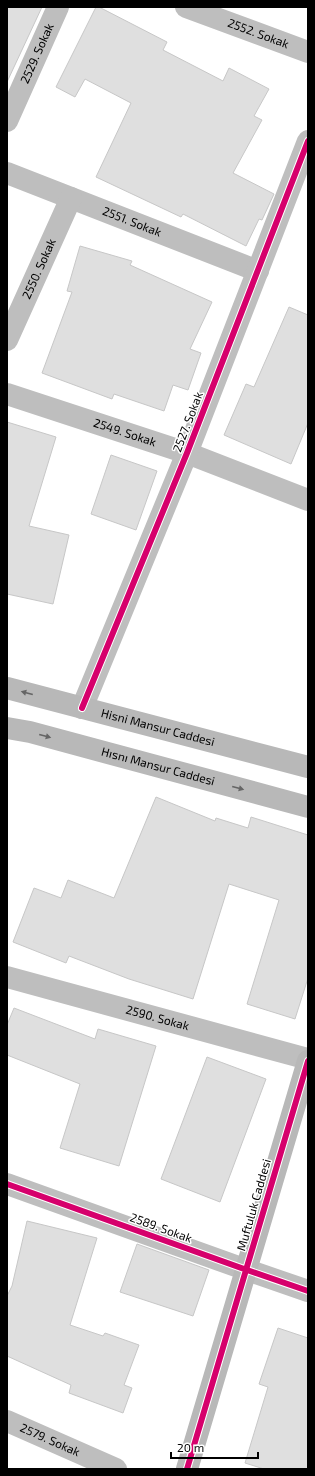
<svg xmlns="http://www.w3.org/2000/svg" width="315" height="1476" font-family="'Exo 2',sans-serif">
<rect width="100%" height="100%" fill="#fff"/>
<path fill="#dfdfdf" stroke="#c7c7c7" d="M7,7h35l-35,75z
M96,7h3l68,35 -4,8 60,31 6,-13 40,21 -15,27 8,4 -29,53 41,21 -12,26 -3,-1 -13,27 -63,-32 -2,3 -85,-40 35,-74 -46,-24 -10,18 -19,-10z
M80,246l52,15 -2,4 82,37 -22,47 11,4 -13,37 -15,-5 -9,26 -50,-17 -2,5 -70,-26 30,-81 -5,-1z
M289,307l19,8v108l-17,41 -67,-29 22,-51 8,3z
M7,422l49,15 -27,89 40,9 -16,69 -46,-10z
M111,455l46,16 -21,59 -45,-16z
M156,797l59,24 1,-3 32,10 3,-11 57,18v143l-13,41 -48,-15 32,-104 -50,-16 -36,115 -64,-20 -60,-23 -3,7 -53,-21 21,-54 27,10 7,-18 46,18z
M14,1008l81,31 3,-10 58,17 -37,120 -59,-18 20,-64 -73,-29v-30z
M207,1057l59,22 -46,123 -59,-23z
M27,1221l70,17 -27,87 33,11 2,-3 34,12 -15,40 8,3 -9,25 -54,-20 2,-8 -64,-29v-60l5,-10z
M137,1244l72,26 -16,46 -73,-24z
M278,1328l30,10v131h-44l-19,-6 23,-76 -9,-3z"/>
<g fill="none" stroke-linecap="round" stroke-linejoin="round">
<g stroke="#bebebe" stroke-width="22">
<path id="s1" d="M186,7l122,45"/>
<path id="s2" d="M7,121l51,-114"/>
<path id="s3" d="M7,173l251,98"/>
<path id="s4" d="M7,340l64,-142"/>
<path id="s5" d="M7,394l180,59 121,47"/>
<path d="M82,708l105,-255 121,-312"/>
<path id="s6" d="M7,977l301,82"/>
<path d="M7,1184l240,86 61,21"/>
<path id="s7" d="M7,1421l109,48"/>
</g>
<g stroke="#b8b8b8" stroke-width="22">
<path id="s8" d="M7,688l301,79"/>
<path id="s9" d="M7,728l23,4 278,75"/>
<path d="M187,1469l121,-408"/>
</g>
<defs>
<path id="cycleway" d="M82,708l105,-255 121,-312
M7,1184l240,86 61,21
M187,1469l121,-408"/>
</defs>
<use href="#cycleway" stroke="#fff" stroke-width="8"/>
<use href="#cycleway" stroke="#d6006c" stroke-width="6"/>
</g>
<defs><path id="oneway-solid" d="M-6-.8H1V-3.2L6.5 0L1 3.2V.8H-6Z"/></defs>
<g fill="#656565">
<use href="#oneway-solid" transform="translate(27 693) rotate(-165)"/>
<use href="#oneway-solid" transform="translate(45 736) rotate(15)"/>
<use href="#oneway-solid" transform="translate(238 788) rotate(15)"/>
</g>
<g text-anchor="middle" stroke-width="3" stroke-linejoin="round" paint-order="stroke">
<g font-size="12" fill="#000" stroke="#fff">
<text dy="4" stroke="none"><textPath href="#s1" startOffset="77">2552. Sokak</textPath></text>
<text dy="4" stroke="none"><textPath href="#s2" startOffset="74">2529. Sokak</textPath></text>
<text dy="4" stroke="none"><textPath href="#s3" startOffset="134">2551. Sokak</textPath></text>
<text dy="4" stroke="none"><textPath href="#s4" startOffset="78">2550. Sokak</textPath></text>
<text transform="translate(188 422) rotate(-69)" y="4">2527. Sokak</text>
<text dy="4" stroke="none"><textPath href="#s5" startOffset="124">2549. Sokak</textPath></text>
<text dy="4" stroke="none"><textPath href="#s8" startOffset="156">Hisni Mansur Caddesi</textPath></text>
<text dy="4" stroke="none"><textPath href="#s9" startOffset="156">Hısnı Mansur Caddesi</textPath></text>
<text dy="4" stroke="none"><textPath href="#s6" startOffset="156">2590. Sokak</textPath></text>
<text transform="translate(254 1205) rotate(-74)" y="4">Muftuluk Caddesi</text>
<text transform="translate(161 1228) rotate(20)" y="4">2589. Sokak</text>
<text dy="4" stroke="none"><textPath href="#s7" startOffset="47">2579. Sokak</textPath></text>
</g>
</g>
<rect width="315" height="1476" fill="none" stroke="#000000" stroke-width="16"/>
<path d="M171 1452v6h87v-6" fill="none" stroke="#000000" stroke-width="2"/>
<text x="177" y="1452" font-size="12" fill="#000000" stroke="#ffffff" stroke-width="3" paint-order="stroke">20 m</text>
</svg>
